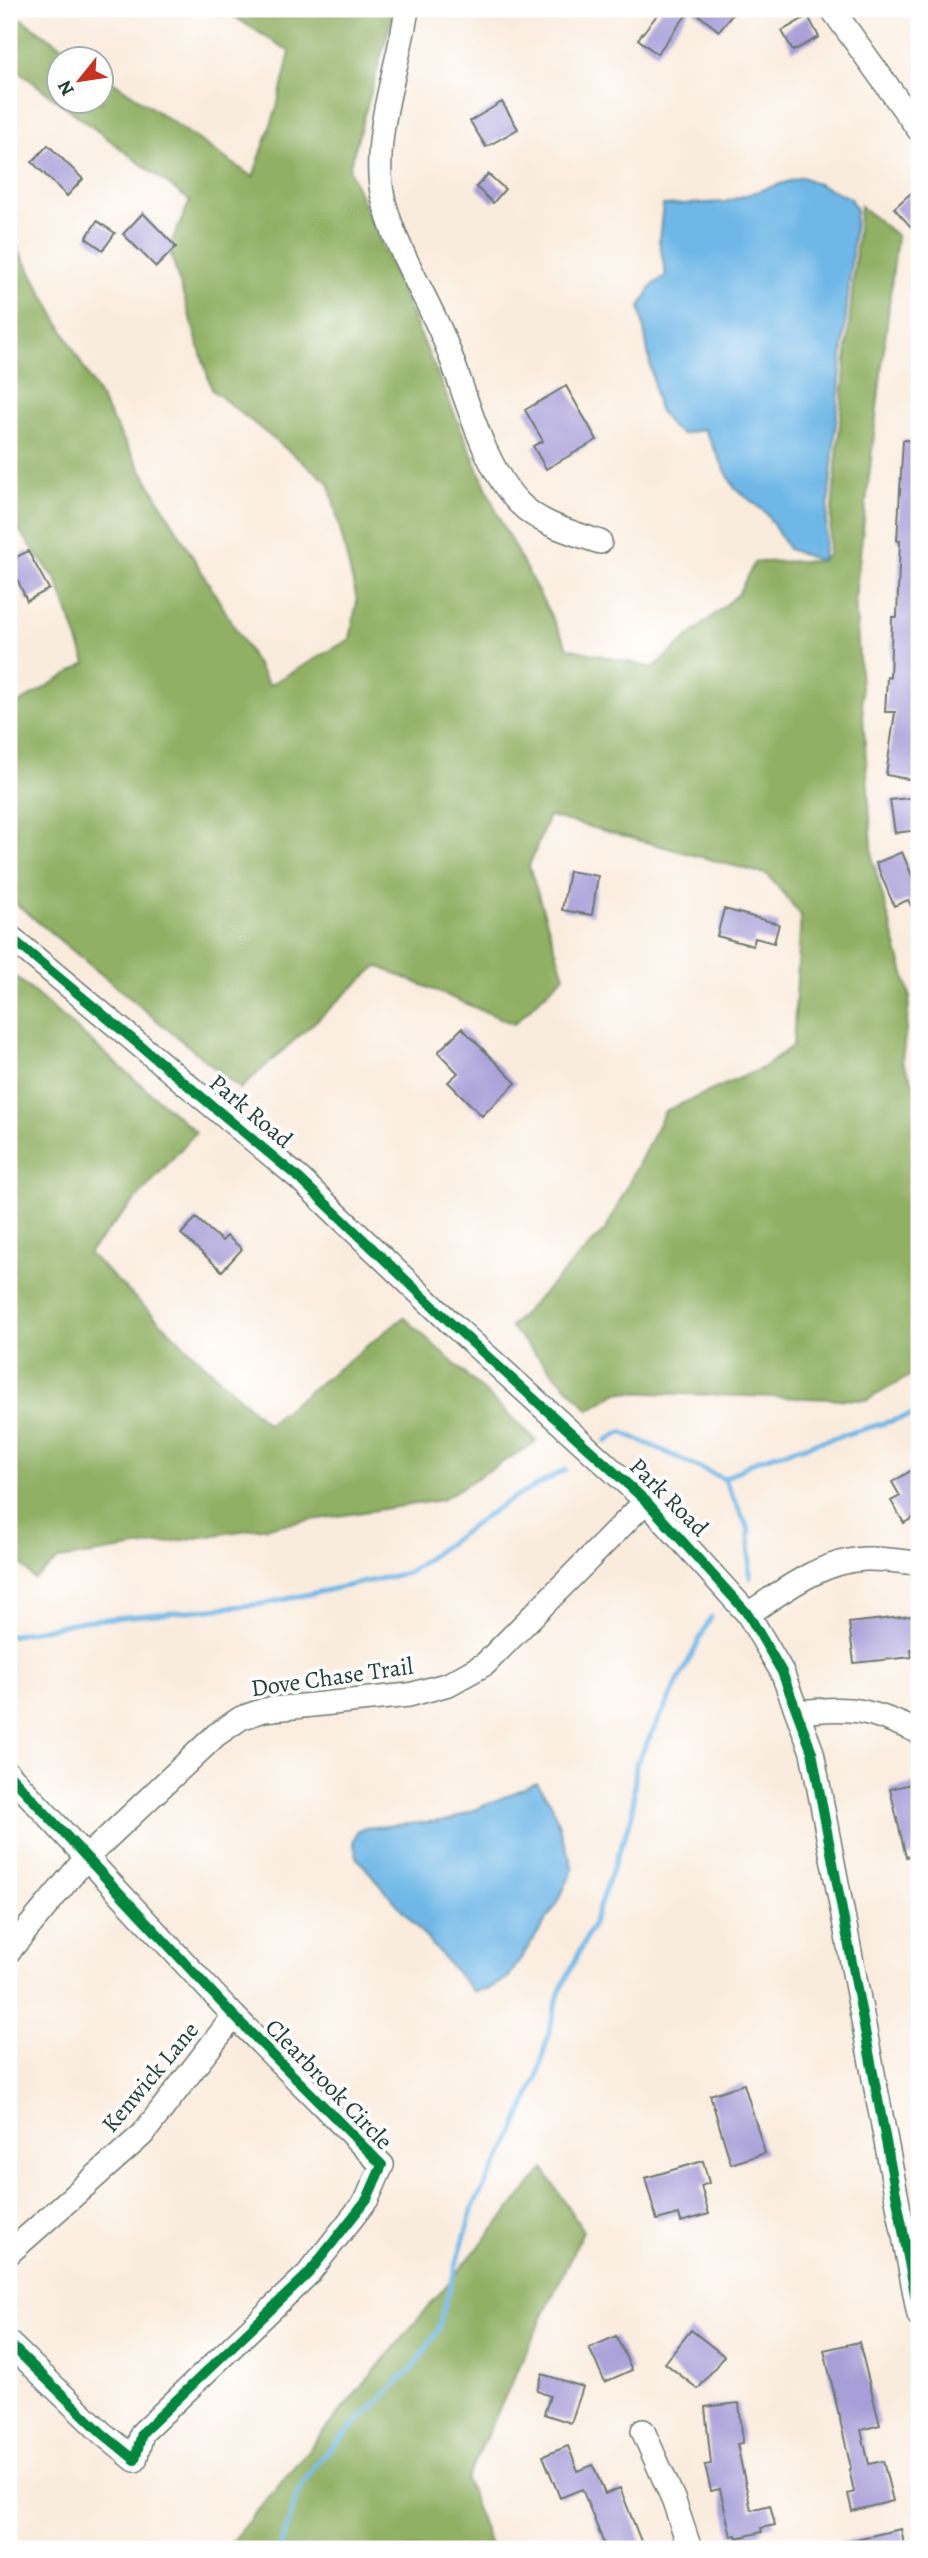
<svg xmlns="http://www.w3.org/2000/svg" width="928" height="2558" font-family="Alegreya,serif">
<rect width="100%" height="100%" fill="#fff"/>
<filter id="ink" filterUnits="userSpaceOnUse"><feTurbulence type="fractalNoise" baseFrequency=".0143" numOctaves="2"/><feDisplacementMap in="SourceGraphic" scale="14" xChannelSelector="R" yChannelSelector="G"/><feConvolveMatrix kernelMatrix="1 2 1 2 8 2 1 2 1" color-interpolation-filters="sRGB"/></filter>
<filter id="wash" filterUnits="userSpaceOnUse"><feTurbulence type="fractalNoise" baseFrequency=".00686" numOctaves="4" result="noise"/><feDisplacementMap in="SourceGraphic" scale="28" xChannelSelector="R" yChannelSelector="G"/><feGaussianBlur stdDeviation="1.57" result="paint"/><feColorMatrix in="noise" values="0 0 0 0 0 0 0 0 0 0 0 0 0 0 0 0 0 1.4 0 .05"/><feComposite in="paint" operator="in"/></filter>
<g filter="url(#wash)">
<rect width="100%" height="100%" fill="#faecdd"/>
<path fill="#90b064" stroke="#58764c" stroke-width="2" d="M222,9h169l1,9 -43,151 152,353 67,126 85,20 85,-74 17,-32 65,-1 8,-6 32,-349 37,30 -42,362 18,263 37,135 -8,65 17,32v278l-52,29 -249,-8 -29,18 -79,-83 96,-98 59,-118 100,-44 28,-22 8,-130 -33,-40 -219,-59 -20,50 35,110 -50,48 -137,-58 -137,123 -231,-191v-189l77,-46 -29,-82 -48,-64v-285l115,209 145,244 81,-46 7,-39 -28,-117 -117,-93 -43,-142 21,-47 -181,-137v-53l71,48 -20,1v42h42v-28l151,103 24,-70 13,-55z
M9,971l187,161 -108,121 179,171 137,-107 133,124 -96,59 -381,59 -26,20 -25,-30z
M544,2169l39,62 -117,249 25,69h-266z"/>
<path fill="#6eb7e7" stroke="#467a8e" stroke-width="2" d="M802,177l48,21 6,12 -32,340 -3,11 -33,-12 -22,-36 -32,-26 -30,-58 -22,5 -11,-7 -13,-19 -18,-101 11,-20 15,-12 -7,-35 4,-35 62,-3z
M537,1783l15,22 21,64 -16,35 -49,74 -18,10 -17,4 -115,-133 -5,-17 4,-10 8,-4 85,-8z"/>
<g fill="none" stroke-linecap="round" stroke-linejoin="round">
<path stroke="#6eb7e7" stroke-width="5" d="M606,1441l16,-9 102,47 25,51 1,48
M724,1479l33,-19 162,-47
M9,1636l73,-15 181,-17 144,-31 96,-69 62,-34
M280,2549l18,-57 20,-31 97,-96 22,-33 37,-128 33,-57 30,-69 22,-85 33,-67 40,-110 4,-52 75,-147"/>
</g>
<g id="blocks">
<path fill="#a89fd8" d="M662,9h75l-18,22 -28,-22 -34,45 -19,-15z
M808,16l11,21 -26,14 -11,-20z
M502,102l16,27 -32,18 -16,-26z
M48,145l35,34 -16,17 -35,-34z
M488,174l17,15 -12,14 -17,-16z
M919,186v50l-25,-28z
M143,213l33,34 -20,20 -33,-33z
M97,221l18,12 -12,17 -17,-12z
M566,386l31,54 -51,29 -13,-23 10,-5 -18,-31z
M903,440l16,1v217l-3,35h3v88l-33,-6 9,-63h-10l2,-35 3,1 2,-61h5l3,-76h-3z
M28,551l21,38 -22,12 -18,-40z
M919,797v33l-24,3 -5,-33z
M902,852l17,40v28l-11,-20 -14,6 -18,-43z
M569,871l29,5 -6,39 -30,-5z
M724,909l55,15 -5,19 -19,-5 -2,8 -36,-10z
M462,1028l54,55 -34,33 -34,-34 10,-9 -20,-21z
M196,1218l26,23 5,-5 15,13 -20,22 -41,-37z
M919,1466v48l-15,9 -13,-22 9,-5 -8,-14z
M919,1615v33l-8,1 1,8 -58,6 -5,-40z
M915,1783l4,18v53l-13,3 -16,-68z
M744,2084l21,69 -34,11 -21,-69z
M703,2161l6,22 -8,3 8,28 -28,8 -2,-8 -22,6 -12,-42z
M691,2330l33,26 -26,33 -33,-26z
M616,2336l16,34 -27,12 -16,-34z
M859,2342l21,83 -19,5 8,34 14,-3 10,40 -41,10 -4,-17 6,-2 -5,-23 2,-1 -27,-118z
M542,2374l41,13 -12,36 -27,-9 6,-18 -13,-5z
M739,2403l4,40 -6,1 14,66 19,-5 5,20 -14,3 1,4 -25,6 -1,-3 -5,1 -11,-47 -9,2 -6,-26 6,-1 -6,-57z
M568,2446l10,25 15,-6 12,29 15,-6 24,61h-38l-24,-60 -22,9 -17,-42z
M901,2529l4,20h-65l-1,-6z"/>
</g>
</g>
<g filter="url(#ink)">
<use href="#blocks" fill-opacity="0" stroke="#6c7a6f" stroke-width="2"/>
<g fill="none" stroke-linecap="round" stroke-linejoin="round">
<defs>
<path id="street" d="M407,9c-8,55 -30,111 -27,167 3,54 44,114 64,163 21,50 37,125 75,164 22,22 52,29 81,39
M832,9l87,121
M9,936l291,243 154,147 192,175 102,113 34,58 30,80 107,563
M748,1614c35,-23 73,-53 117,-55 18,-1 36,3 54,4
M800,1712c54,-7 70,-1 119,20
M9,1774l225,242 148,149 -15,34 -59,75 -166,159 -7,27 -33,-27 -93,-90
M9,1951l77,-93 130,-123 25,-17 23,-8 145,-15 40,-11 36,-20 161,-163
M9,2253l133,-118 92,-119
M643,2431l31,70 16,48"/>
</defs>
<use href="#street" stroke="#6c7a6f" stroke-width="26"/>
<use href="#street" stroke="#fff" stroke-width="23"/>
<defs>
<path id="cycleway" d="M9,936l291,243 154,147 192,175 102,113 34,58 30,80 107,563
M9,1774l225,242 148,149 -15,34 -59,75 -166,159 -7,27 -33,-27 -93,-90"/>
</defs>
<use href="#cycleway" stroke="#fff" stroke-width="15"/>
<use href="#cycleway" stroke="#00873e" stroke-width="10"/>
</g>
</g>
<g text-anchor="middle" stroke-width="7" stroke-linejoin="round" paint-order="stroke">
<g font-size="24" fill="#1f3d34" stroke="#fff">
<text transform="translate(251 1111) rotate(40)" y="8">Park Road</text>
<text transform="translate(669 1497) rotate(45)" y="8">Park Road</text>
<text transform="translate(332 1677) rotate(-8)" y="8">Dove Chase Trail</text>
<text transform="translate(150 2077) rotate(-50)" y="8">Kenwick Lane</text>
<text transform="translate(329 2084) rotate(46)" y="8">Clearbrook Circle</text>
</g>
</g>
<rect width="928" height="2558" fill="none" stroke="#fff" stroke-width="35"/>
<g transform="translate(80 80) rotate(240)"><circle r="33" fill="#ffffff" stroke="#a5b1ae" stroke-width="2"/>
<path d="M0-5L12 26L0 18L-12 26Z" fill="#c8321e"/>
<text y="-10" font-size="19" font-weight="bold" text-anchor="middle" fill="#1f3d34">N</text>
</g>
</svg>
